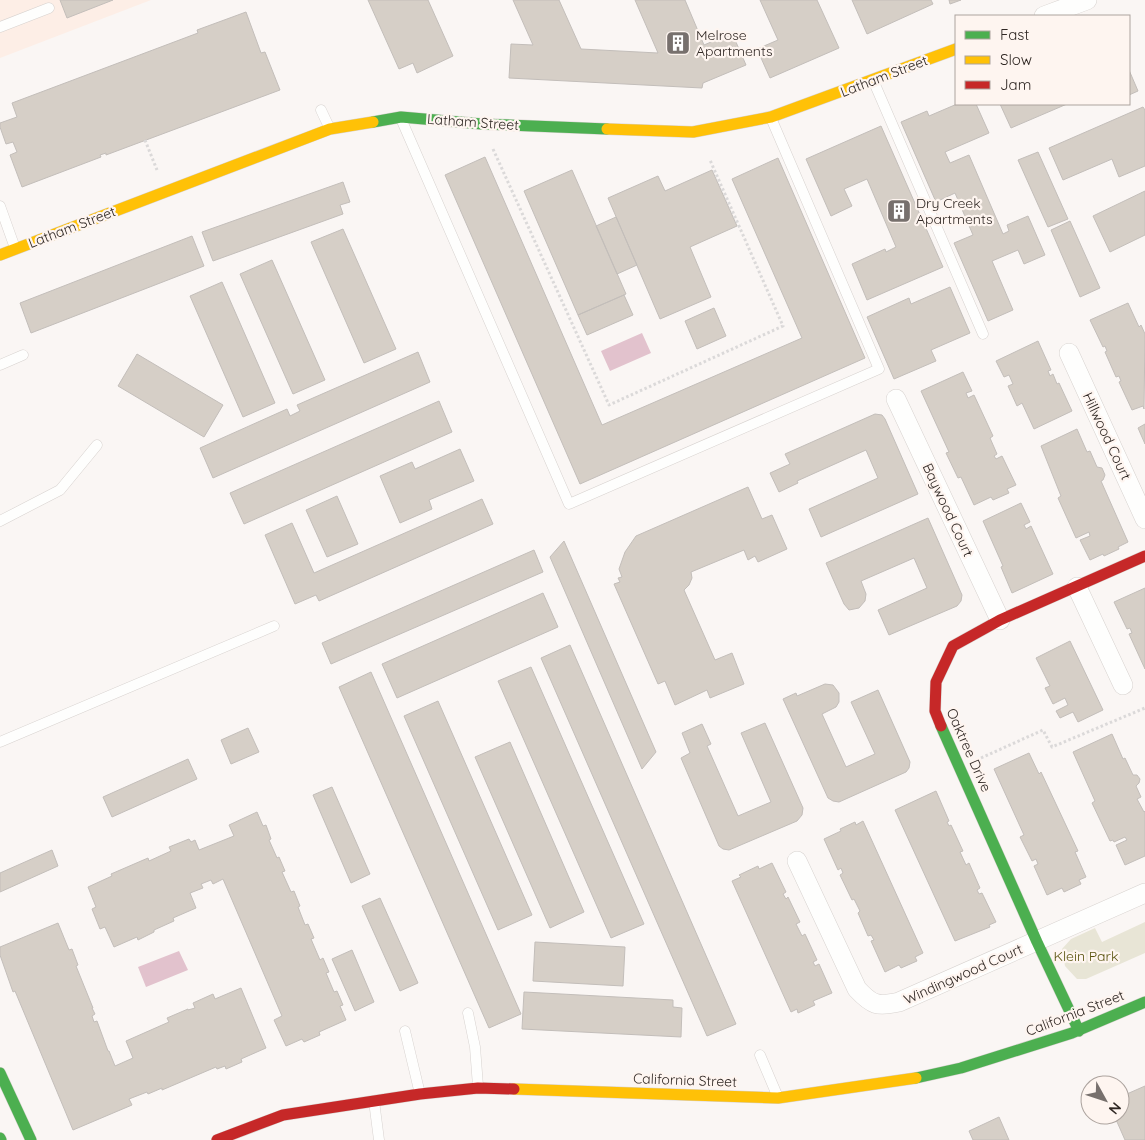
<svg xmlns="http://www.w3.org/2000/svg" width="1145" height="1140" font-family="Quicksand,sans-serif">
<rect width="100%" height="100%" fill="#faf6f4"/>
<path fill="#fdeee6" d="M0,0h151l-151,58z"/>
<path fill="#e8e5d6" d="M1145,922v31l-59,26h-9l-12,-13 -3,-17 9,-10 24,-11 7,14z"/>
<path fill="#e2c2cd" d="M642,333l9,20 -41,18 -9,-20z
M179,951l9,19 -42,17 -8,-20z"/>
<path fill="#d6cfc7" stroke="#c3beba" d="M60,0h53l-46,18z
M368,0h60l25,56 -36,17 -4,-10 -14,6z
M513,0h46l22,49 77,4 -23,-53h50l19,45 28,-12 14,32 -43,18 -1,5 -193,-10 2,-34 22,1z
M760,0h57l22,48 -69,30 -13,-29 21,-9z
M852,0h79l2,4 -66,30z
M949,0h12l-11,4z
M246,12l15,41 4,-1 15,38 -174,65v-2l-6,2 1,2 -79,30 -12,-32 7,-3 -4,-10 -7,2 -6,-17v-4l17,-6 -5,-14 186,-70 -1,-3z
M1129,70l9,21 -9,4z
M957,104h19l13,29 -44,19 5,11 19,-8 34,79 6,-3 -2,-6 21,-9 17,39 -21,9 -6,-14 -26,11 21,49 -25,11 -34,-78 19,-8 -18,-42 -19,9 -35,-80 26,-11 2,5z
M1000,104h67l-56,24z
M1143,107l2,3v56l-26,11 -7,-18 -49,21 -14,-32z
M881,126l62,141 -76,33 -15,-36 33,-15 1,3 10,-5 -29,-68 -23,10 8,17 -21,10 -25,-57z
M1038,152l30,67 -20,8 -30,-67z
M485,157l117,268 200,-87 -70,-159 46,-21 87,200 -285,126 -135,-309z
M572,170l54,124 -48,21 -54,-124z
M712,170l25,56 -47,21 21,50 -51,22 -52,-121 50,-22 7,15z
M343,182l7,20 -10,3 3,9 -130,47 -11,-29z
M1145,191v44l-35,17 -17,-36z
M616,217l21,48 -20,9 -21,-48z
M1070,221l30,67 -20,9 -29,-67z
M343,229l53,120 -32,14 -53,-121z
M192,236l12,30 -173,67 -11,-30z
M272,260l53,120 -32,14 -53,-120z
M222,282l53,121 -32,14 -53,-121z
M950,287l20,46 -39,17 5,11 -42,18 -27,-62 42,-19 2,6z
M624,295l9,20 -46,20 -9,-20z
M1128,303l11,24 2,-2 4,9 -1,75 -1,-3 -11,4 -13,-28 2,-1 -2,-5 -3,1 -11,-25 2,-1 -2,-5 -2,1 -13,-27z
M714,308l12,28 -29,13 -12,-28z
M1038,341l13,29 -3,1 2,5 3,-2 4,10 2,-1 13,28 -38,18 -12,-26 -5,3 -9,-20 5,-2 -4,-9 -5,2 -8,-16z
M418,352l12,30 -217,96 -13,-30 87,-39 3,7 10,-5 -3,-6z
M137,354l86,51 -19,32 -86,-51z
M963,372l9,19 -6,2 2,5 6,-3 19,41 -3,2 7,16 -3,2 2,3 6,-3 14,29 -9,4 2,4 -16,7 -2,-3 -17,8 -13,-28 -3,1 -12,-25 3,-1 -28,-61z
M439,401l13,31 -208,92 -14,-31z
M875,414l7,1 3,4 33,75 -97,43 -12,-28 69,-31 -12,-28 -69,31 1,2 -19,9 -9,-19 20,-9 -5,-10z
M1145,424v20l-7,-16z
M1077,429l10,23 3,-1 7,16 5,1 3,7 -2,5 -2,1 27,61 -10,5 1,2 -15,7 -1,-2 -13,6 -10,-20 10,-4 -1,-4 -13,6 -18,-40 3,-2 -20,-50z
M460,449l14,32 -45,19 3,9 -32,14 -20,-47 32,-14 3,7z
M748,487l14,32 10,-4 15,34 -29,13 -3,-6 -7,4 -4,-10 -53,22 1,6 -3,7 -5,5 31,70 17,-7 12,31 -34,14 -3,-8 -32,15 -10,-24 -7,3 -44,-100 6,-2 -2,-4 4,-1 -3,-8 6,-17 11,-16z
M337,496l21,48 -31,13 -21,-47z
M482,499l11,25 -174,77 -3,-6 -21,9 -30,-69 27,-12 22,50z
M1021,503l9,19 -6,3 2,4 5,-3 22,48 -41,19 -11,-26 2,-1 -20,-45z
M928,518l34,77 -1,6 -4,5 -68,29 -11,-25 49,-22 -13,-30 -53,23 5,13 -1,7 -6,7 -10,2 -5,-6 -18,-41z
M564,541l92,211 -14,17 -92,-212z
M534,550l9,22 -212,92 -9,-21z
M1145,588v81l-16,-35 3,-1 -2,-5 -3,1 -13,-27z
M543,593l15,34 -161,71 -15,-34z
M1070,641l33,69 -25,12 -5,-10 -13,6 -4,-7 12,-6 -3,-7 -12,6 -8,-16 5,-2 -14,-28z
M570,645l166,379 -29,12 -166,-378z
M531,667l113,257 -33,14 -113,-257z
M371,672l150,342 -32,14 -150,-341z
M825,684l8,1 6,8v9l-3,5 -14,7 24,53 29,-13 -24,-52 27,-12 32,72 -1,6 -3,4 -67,30 -6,-1 -5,-3 -45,-99 13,-6 1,3z
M438,701l94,214 -34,15 -94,-214z
M765,723l38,85 -1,7 -5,6 -68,29 -6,-1 -4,-3 -38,-88 9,-5 -8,-20 20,-9 9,20 -4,2 31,70 33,-14 -30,-69z
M248,728l11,24 -28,12 -10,-24z
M1112,734l11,25 2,-1 8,17h4l3,4 -1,4 -3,3 5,11 -4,2 7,13 1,-1v45l-20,9 -9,-20 11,-5 -2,-3 -11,5 -1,-2 -3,1 -18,-38 3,-2 -22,-49z
M510,742l74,170 -34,16 -75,-171z
M1029,753l10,21 2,-2 37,79 -3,1 11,25 -7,3 2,4 -17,8 -2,-4 -15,7 -13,-29 4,-2 -2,-5 -4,2 -12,-24 4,-2 -30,-66z
M188,759l9,20 -85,38 -9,-20z
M332,787l38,87 -19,9 -38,-88z
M936,791l13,30 -2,1 2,4 2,-1 12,26 -3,1 6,13 3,-2 11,25 -3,2 2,4 3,-1 14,29 -7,3 1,2 -35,14 -60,-131z
M257,812l6,14 3,-1 5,14 -2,1 8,18 2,-1 6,14 -3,1 9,20 3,-1 6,15 -2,1 7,18 3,-1 6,14 -3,1 9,21 3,-2 6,14 -3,1 8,19 3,-1 6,14 -3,1 6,14 -27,12 1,3 -16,7 -2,-3 -16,7 -12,-26 8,-4 -59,-137 -10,5 -2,-4 -10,4 2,4 -13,5 6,15 -23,10 1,3 -20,9v2l-16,8 -1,-3 -23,10 -9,-20 -5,2 -8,-20 4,-2 -8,-20 24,-11 -1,-2 37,-16 1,3 22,-10 -2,-4 20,-8 2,3 4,-2 4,10 35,-14 -5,-11z
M863,821l60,132 -8,4 2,4 -16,7 -2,-3 -14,7 -14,-31 3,-1 -3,-5 -3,1 -10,-23 2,-2 -6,-12 -2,1 -12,-25 3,-2 -2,-5 -3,2 -14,-31 17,-8 -1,-2 15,-7 1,3z
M52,850l6,16 -58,26v-19z
M772,863l14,29 -3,2 3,5 2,-2 12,25 -4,2 6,12 3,-2 12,26 -4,2 2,4 4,-2 13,29 -19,8 2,4 -17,8 -1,-4 -6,3 -59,-131 9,-4 -2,-2 19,-9 1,3z
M380,898l38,85 -18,8 -38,-85z
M58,923l11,27 3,-1 6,16 -2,1 17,42h-1l3,6 -3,2 2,6 3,-1 11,30h1l6,15 18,-8 -7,-17 43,-19 -2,-4 21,-9v1l7,-2 -2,-5 20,-9 2,5 26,-11 25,60 -25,11 1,3 -16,7 -1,-3 -8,3 -1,-2 -54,23v-2l-14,6 -1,-2 -18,7 3,6 -59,25 -58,-139 -2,1 -13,-37v-8z
M535,942l90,5 -2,39 -90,-5z
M352,950l22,52 -19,9 -23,-52z
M524,992l149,8v7l9,1 -1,29 -159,-8z
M1145,1086v54h-20l-11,-25h6v-18z
M999,1117l10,23h-36l-4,-9z"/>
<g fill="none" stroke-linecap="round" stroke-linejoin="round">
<defs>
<path id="lane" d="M0,27l49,-19
M873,80l110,254
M321,110l8,17
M402,121l167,383 310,-135 -108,-251
M0,206l15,42
M0,365l23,-10
M0,521l60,-31 37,-45
M0,742l274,-116
M468,1013l7,34 3,39
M405,1031l15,63
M760,1055l17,40
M374,1101l5,39"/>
<path id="street" d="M1044,16l43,-16
M1069,353l76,166
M896,399l104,221
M1077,587l46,98
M797,861l60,128c15,16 20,18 42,13l246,-109"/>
<path id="fast" d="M373,122l28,-5 81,7 125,5
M941,726l96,216 42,89
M0,1073l31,67
M916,1078l45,-10 111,-35 73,-31
M0,1138l1,2"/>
<path id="slow" d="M607,129l86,3 78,-15 185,-68
M0,255l330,-126 43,-7
M514,1089l264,9 138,-20"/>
<path id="jam" d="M941,726l-6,-15 1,-29 17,-36 47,-26 145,-64
M217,1140l66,-25 137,-21 58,-6 36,1"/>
</defs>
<use href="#lane" stroke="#d7d2cf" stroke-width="11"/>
<use href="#street" stroke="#d7d2cf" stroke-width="20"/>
<use href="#fast" stroke="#d7d2cf" stroke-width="12"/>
<use href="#slow" stroke="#d7d2cf" stroke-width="12"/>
<use href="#jam" stroke="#d7d2cf" stroke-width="12"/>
<path stroke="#dbd9d9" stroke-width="3" stroke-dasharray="2.5 2.5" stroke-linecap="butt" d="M145,140l12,30
M493,149l116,256 174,-79 -73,-166
M981,758l62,-28 9,17 93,-39"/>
<use href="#lane" stroke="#fefefd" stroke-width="10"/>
<use href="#street" stroke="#fefefd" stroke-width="19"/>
<use href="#fast" stroke="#4caf50" stroke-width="11"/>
<use href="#slow" stroke="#ffc107" stroke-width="11"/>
<use href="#jam" stroke="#c62828" stroke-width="11"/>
</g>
<defs>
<symbol id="building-square" viewBox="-11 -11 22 22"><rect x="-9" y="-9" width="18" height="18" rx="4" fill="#77706d" stroke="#fef5f0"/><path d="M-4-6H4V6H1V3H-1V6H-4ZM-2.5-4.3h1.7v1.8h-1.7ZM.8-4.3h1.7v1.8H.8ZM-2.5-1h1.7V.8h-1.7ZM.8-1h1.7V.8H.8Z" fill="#fff"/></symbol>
</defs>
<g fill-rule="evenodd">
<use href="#building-square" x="664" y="29" width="28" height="28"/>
<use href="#building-square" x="885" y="197" width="28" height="28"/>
</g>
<g text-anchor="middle" stroke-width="4.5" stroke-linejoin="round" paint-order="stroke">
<g font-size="14" fill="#302824" stroke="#fef5f0" text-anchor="start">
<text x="696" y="40">Melrose<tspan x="696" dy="16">Apartments</tspan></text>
<text x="916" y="208">Dry Creek<tspan x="916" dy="16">Apartments</tspan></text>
</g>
<g font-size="14" fill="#302824" stroke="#fef5f0">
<text transform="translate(884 76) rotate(-21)" y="5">Latham Street</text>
<text transform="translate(473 122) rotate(4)" y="5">Latham Street</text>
<text transform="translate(72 227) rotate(-21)" y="5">Latham Street</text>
<text transform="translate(1107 436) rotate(65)" y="5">Hillwood Court</text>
<text transform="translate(948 510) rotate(65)" y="5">Baywood Court</text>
<text transform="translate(969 750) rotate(66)" y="5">Oaktree Drive</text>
<text transform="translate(963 974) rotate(-24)" y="5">Windingwood Court</text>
<text transform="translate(1075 1013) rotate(-21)" y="5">California Street</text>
<text transform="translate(685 1080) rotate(2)" y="5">California Street</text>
</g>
<g font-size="14" fill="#59530e" stroke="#fef5f0">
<text x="1086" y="961">Klein Park</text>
</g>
</g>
<rect x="955" y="15" width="175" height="90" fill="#fef5f0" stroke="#aca39e"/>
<rect x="965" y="31" width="25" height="8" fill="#4caf50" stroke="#aca39e"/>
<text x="1000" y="40" font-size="15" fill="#302824">Fast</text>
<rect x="965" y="56" width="25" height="8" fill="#ffc107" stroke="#aca39e"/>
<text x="1000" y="65" font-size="15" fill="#302824">Slow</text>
<rect x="965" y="81" width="25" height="8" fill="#c62828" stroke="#aca39e"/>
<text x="1000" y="90" font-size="15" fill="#302824">Jam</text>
<g transform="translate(1105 1100) rotate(130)"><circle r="24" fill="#fef5f0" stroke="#aca39e"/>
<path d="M0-4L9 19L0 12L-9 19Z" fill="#77706d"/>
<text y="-8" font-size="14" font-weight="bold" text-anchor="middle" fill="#302824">N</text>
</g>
</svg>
